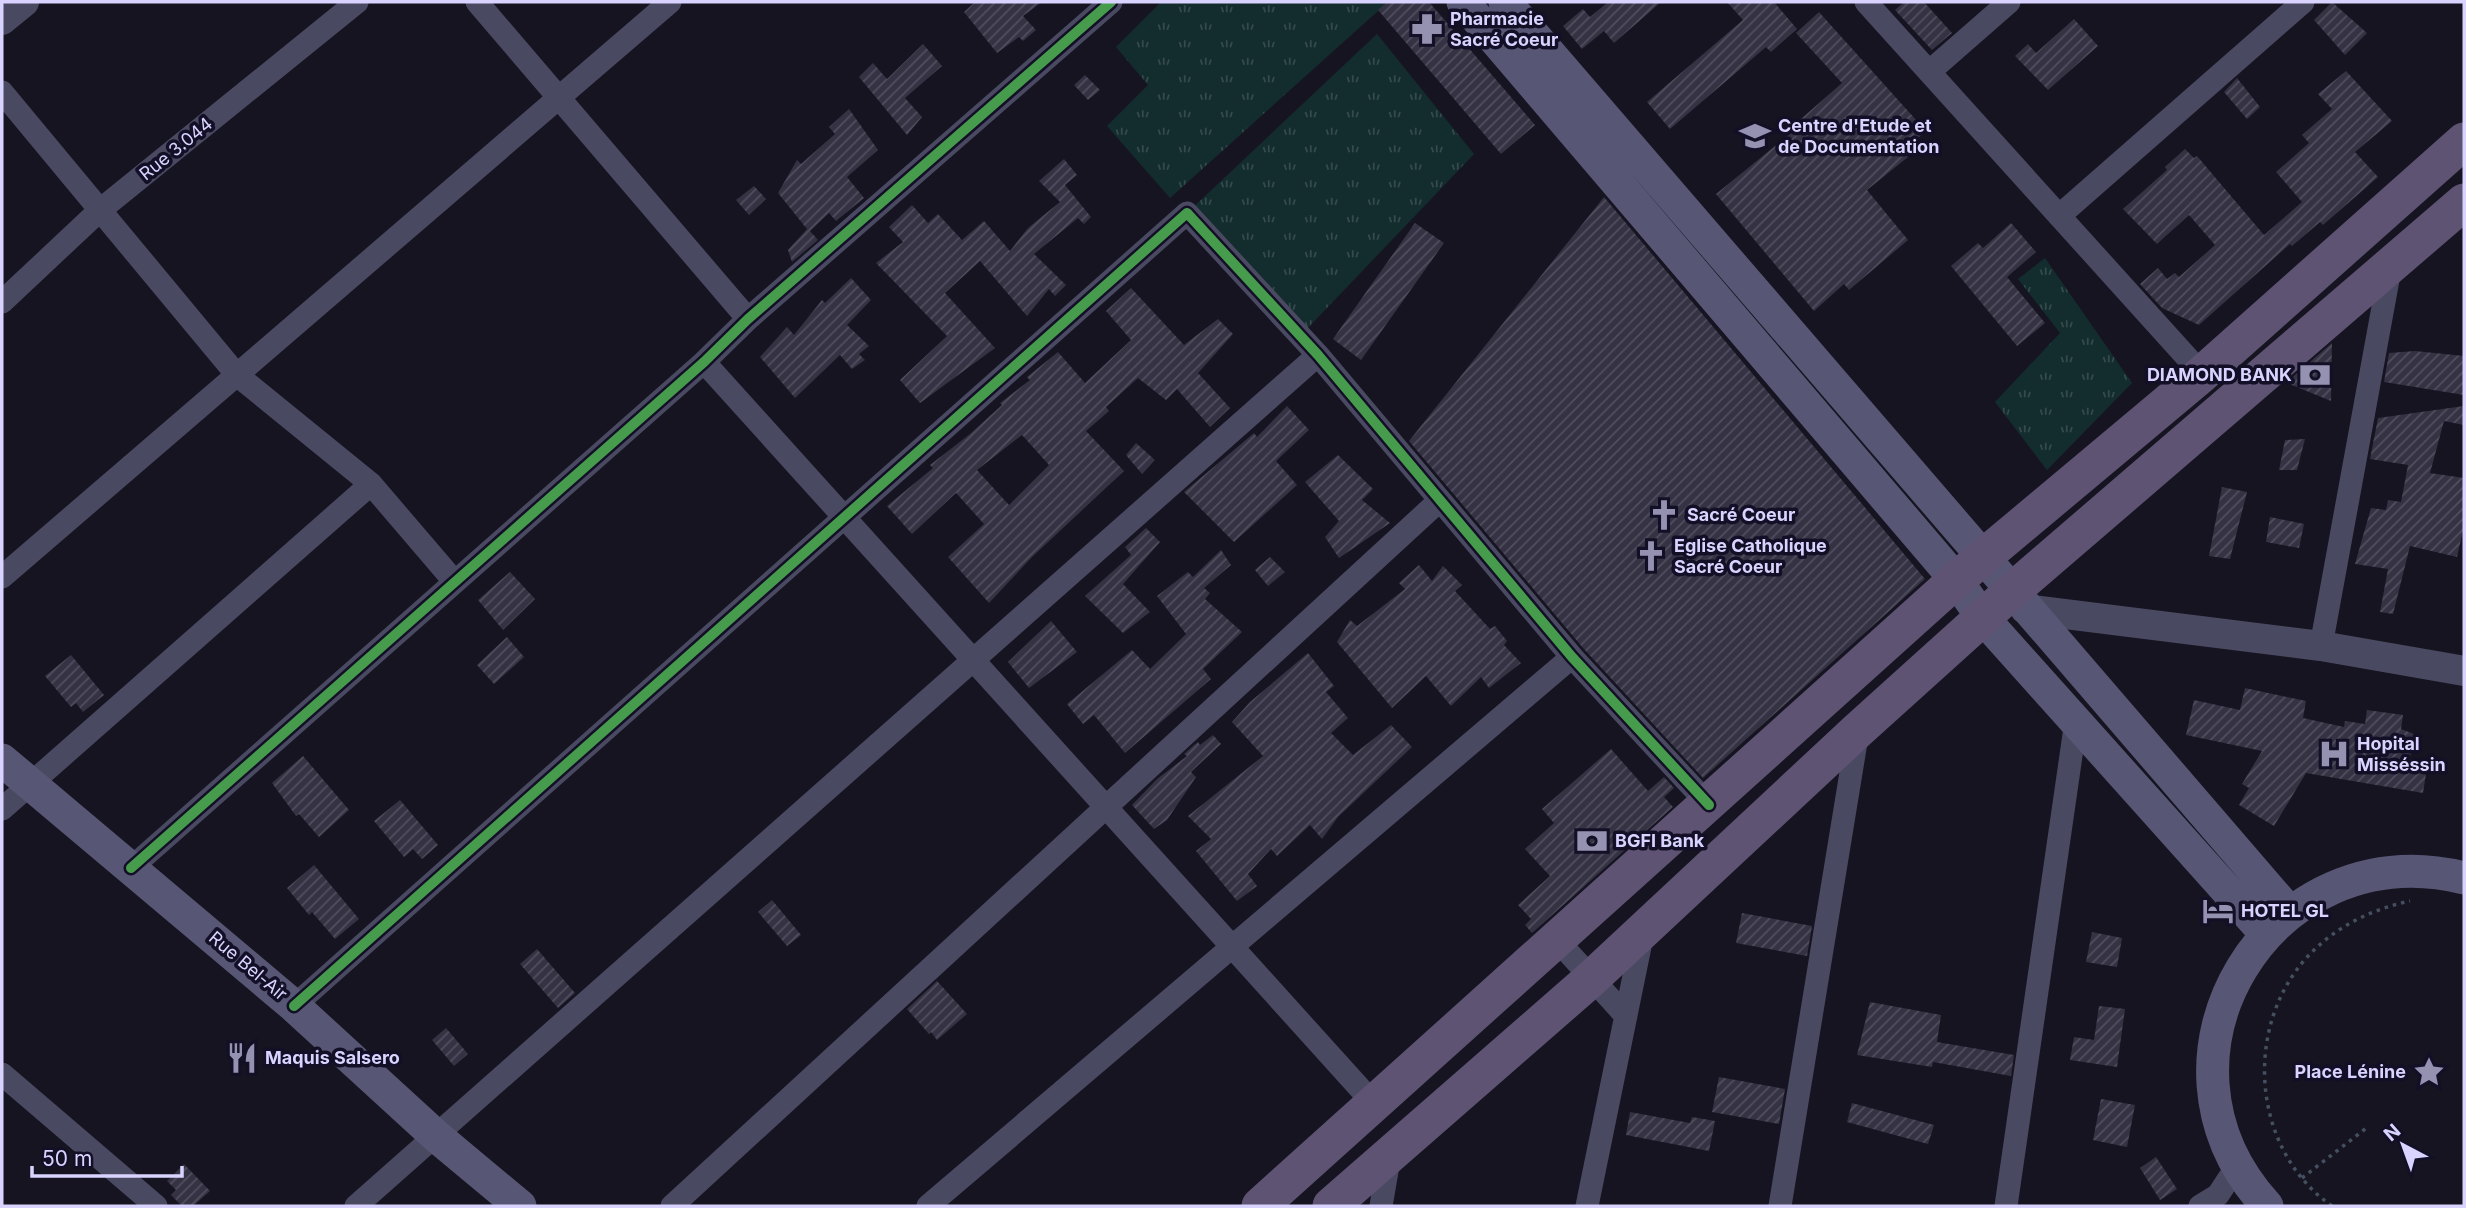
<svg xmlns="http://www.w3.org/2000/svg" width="2466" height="1208" font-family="Inter,sans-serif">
<defs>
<pattern id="grass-tufts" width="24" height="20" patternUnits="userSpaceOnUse" patternTransform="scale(1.75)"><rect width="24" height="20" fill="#132c2d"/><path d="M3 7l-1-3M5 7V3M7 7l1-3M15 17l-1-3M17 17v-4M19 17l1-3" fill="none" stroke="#354a4c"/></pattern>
<pattern id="building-hatch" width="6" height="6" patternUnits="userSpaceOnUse" patternTransform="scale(1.75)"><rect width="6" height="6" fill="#343243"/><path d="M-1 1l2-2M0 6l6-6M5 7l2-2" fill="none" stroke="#514f5f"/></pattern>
</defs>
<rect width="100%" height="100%" fill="#161421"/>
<path fill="url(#grass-tufts)" d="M1161,2h227l-218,196 -63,-72 41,-41 -32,-38z
M1377,34l97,120 -169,177 -118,-118z
M2045,258l87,125 -85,87 -52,-68 65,-69 -42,-54z"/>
<path fill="url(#building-hatch)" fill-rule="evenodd" d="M975,2h67l-19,14 13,14 -13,11 -4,-4 -22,16 -33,-41z
M1387,2h42l106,123 -34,29 -123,-144z
M1608,2h53l-47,41 -10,-12 -22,18 -19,-23 20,-17 7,8z
M1727,2h47l23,27 -26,23 -5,-5 -96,82 -23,-27 96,-82z
M1904,2h20l28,31 -20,17 -37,-40z
M2332,2l35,31 -22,22 -31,-35z
M1819,12l107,119 -23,20 5,6 -41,33 41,50 -59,50 -5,-6 -30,27 -98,-117 80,-65 -3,-3 49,-43 -46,-50z
M2074,19l24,27 -50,44 -33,-34 13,-12 8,9z
M923,44l19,22 -37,32 17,19 -15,18 -48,-58 14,-14 14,16z
M2346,71l46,50 -37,31 23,25 -55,48 -3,-3 -28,24 -2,-2 -91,81 -37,-17 -22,-24 18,-16 9,11 8,-6 4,4 36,-32 -26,-30 -32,29 -34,-35 44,-39 -2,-3 20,-18 9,9 3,-2 67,79 38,-33 -26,-30 33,-29 -7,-8 30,-26 -14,-15z
M1085,75l15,15 -12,10 -14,-15z
M2237,78l23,29 -13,12 -23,-27z
M849,109l29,41 -31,27 17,21 -28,23 -7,-8 -19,18 8,9 -26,22 -4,-12 19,-21 -29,-36 19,-33 4,4 34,-30 -6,-7z
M1064,159l13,16 -12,10 26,32 -7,7 -6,-6 -44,36 32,31 -11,11 -6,-7 -22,27 -47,-55 -35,32 50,55 -75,55 -20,-23 47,-44 -71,-73 27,-21 -14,-15 23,-22 16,18 10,-9 24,26 22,-19 26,30 18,-23 32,-26 -21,-21z
M754,186l12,13 -17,16 -13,-15z
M1604,197l321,382 -222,199 -120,-130 -174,-207z
M1415,223l29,20 -83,117 -28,-21z
M2011,223l25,29 -29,25 38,46 -28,23 -66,-80 27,-23 5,5z
M851,278l20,22 -24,25 22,21 -10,8 6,6 -13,9 -12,-14 -45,43 -35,-41 27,-30 7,8 28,-35 3,3z
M1131,288l53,57 34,-26 15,15 -35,39 32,35 -20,19 -33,-38 -11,11 -28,-22 -32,29 3,4 -23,20 38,40 -92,86 -43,46 -41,-46 36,-33 -28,-31 -44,41 -25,-28 46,-38 -3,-3 40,-31 32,-29 -2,-2 30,-23 -3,-3 31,-25 27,31 46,-43 -25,-29zM1022,435l27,30 -40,40 -32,-35z
M2332,343l-1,58 -44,-18 9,-9z
M2415,351l49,5v39l-80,-13 5,-29z
M1287,406l22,24 -33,31 21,24 -63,57 -50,-50 70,-59 3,4z
M2464,406v19l-20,-4 -14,52 34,5v48l-7,31 -47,-11 -17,68 -13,-2 8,-43 -33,-5 16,-56 15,2 2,-10 13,2 7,-37 -38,-6 8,-41z
M2305,439l-8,31h-18l6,-30z
M1136,443l19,17 -13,14 -16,-19z
M1338,455l35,34 -11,11 28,23 -51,35 -14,-21 14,-16 -34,-39z
M2222,487l25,5 -17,67 -21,-3z
M2270,517l34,7 -5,24 -33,-6z
M1146,528l14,14 -37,42 27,28 -27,21 -38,-37 46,-41 -6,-8z
M1221,550l10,15 -27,23 6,5 -5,6 37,33 -39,37 8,10 -86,74 -31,-38 -11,9 -16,-20 65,-54 18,19 36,-35 -29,-38 31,-24 5,5z
M1270,557l15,15 -17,14 -13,-16z
M1419,565l13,16 11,-15 19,19 -7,6 35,38 5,-3 12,15 -3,4 17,18 -32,25 -8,-11 -30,29 -25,-30 -34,32 -55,-66 13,-22 7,6 48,-37 -6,-6z
M510,572l25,27 -32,31 -25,-30z
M1051,621l26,31 -48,36 -21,-26z
M507,637l17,20 -30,27 -17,-19z
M1308,653l26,33 -8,6 22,26 -17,15 22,22 38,-30 21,22 -74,70 -16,22 -12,-14 -33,31 -6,-7 -23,25 9,12 -20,15 -41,-50 15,-12 -23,-23 75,-60 -31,-34 18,-20z
M71,655l33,40 -21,17 -7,-9 -5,4 -26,-31z
M2245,688l61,13 -3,17 41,9 1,-6 20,3 2,-14 36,5 -2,14 13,5 -4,24 18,3 -5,32 -117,-20 -32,53 -35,-21 10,-17 -7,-4 20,-33 -76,-16 8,-35 46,10z
M1213,735l8,9 -30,28 5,5 -29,43 -13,9 -22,-24 25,-26 30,-23 -3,-2 10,-9 4,-3 2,3z
M1611,749l37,42 16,-14 10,11 -10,9 9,10 -141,126 -7,-8 6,-6 -13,-14 32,-29 -25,-27 29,-26 -12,-14z
M303,756l46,54 -30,27 -20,-23 -3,2 -24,-33z
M400,800l38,45 -16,14 -9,-10 -9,8 -30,-36z
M314,865l45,54 -24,20 -23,-27 -3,3 -22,-27z
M772,900l29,35 -14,11 -29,-34z
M1742,913l70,13 -5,30 -71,-13z
M2092,932l30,6 -5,29 -31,-5z
M537,949l38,44 -17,15 -38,-44z
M937,981l30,33 -30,26 -6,-8 -2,2 -22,-25z
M1870,1002l71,13 -4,27 77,13 -3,21 -78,-14 -1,5 -75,-12z
M2099,1006l26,3 -8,58 -47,-7 4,-23 20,3z
M446,1028l22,26 -14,12 -22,-26z
M1719,1077l66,12 -6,35 -67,-12z
M2101,1099l34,6 -8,42 -34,-7z
M1852,1103l82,22 -6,19 -81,-22z
M1630,1112l60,11 2,-6 23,4 -6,30 -83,-16z
M2156,1157l21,32 -17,11 -20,-32z
M184,1164l26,27 -17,15h-11l-11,-11 5,-5 -9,-9z"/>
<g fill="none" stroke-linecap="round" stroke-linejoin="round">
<path stroke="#44505f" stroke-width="3.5" stroke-dasharray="3.5 5" stroke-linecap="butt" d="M2302,1178l67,-52
M2332,1206c-82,-57 -90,-184 -20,-254 27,-27 61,-43 98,-51"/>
<path stroke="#4a4962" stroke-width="23" d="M477,2l271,317
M1866,2l336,372
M1929,72l80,-70
M2,92l235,283 134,109 83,97
M2059,216l244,-214
M2,302l97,-91 258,-209
M704,362l671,743
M2,577l668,-575
M2321,646l69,-377
M2,809l369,-325
M131,868l573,-506 44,-43 363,-317
M1557,940l69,76
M294,1006l893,-793 131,142 254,302 137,148
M2,1074l154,132
M356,1206l962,-851
M672,1206l767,-705
M928,1206l644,-549
M1381,1206l9,-52
M1587,1206l56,-274
M1780,1206l78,-476
M2006,1206l70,-485
M2200,1206l18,-11 19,-29"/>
<path stroke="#4a4962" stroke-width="30" d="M2,20l22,-18
M2025,609l296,37 143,25"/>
<path stroke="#575674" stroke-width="33" d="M1463,2l493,578 27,38 283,316
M1505,2l785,911
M2,760l292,246 142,130 84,70
M2267,1206c-136,-148 3,-376 197,-328"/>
<path stroke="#5e5373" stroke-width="37" d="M1260,1206l696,-626 246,-206 262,-233
M1331,1206l260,-227 267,-249 153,-138 453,-390"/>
<defs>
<path id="cycleway" d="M131,868l573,-506 44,-43 363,-317
M294,1006l893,-793 131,142 254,302 137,148"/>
</defs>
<use href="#cycleway" stroke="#130f26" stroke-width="15"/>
<use href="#cycleway" stroke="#469c4c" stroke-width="10"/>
</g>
<defs>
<symbol id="pharmacy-bare" viewBox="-9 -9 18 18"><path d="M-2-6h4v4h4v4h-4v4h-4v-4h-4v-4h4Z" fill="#9591b1" stroke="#130f26" stroke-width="2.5" paint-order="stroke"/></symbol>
<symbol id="school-bare" viewBox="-9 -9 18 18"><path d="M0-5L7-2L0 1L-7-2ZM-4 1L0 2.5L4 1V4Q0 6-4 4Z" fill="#9591b1" stroke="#130f26" stroke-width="2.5" paint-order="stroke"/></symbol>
<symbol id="bank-bare" viewBox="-9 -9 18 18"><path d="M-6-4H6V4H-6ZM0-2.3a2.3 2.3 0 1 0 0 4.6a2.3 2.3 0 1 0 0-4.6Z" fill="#9591b1" stroke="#130f26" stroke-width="2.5" paint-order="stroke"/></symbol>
<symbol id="church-bare" viewBox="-9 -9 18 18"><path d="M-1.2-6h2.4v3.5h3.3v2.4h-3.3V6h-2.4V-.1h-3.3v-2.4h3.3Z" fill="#9591b1" stroke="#130f26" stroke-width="2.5" paint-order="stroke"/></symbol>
<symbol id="hospital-bare" viewBox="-9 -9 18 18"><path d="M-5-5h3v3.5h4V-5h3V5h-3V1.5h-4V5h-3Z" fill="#9591b1" stroke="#130f26" stroke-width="2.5" paint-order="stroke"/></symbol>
<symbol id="hotel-bare" viewBox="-9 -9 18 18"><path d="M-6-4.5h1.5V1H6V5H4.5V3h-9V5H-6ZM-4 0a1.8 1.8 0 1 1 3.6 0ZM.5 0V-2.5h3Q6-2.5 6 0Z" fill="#9591b1" stroke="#130f26" stroke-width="2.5" paint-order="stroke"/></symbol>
<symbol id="restaurant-bare" viewBox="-9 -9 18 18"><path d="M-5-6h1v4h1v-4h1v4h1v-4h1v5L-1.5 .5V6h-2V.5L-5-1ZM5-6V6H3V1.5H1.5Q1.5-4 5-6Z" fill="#9591b1" stroke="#130f26" stroke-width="2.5" paint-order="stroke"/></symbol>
<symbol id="sight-bare" viewBox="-9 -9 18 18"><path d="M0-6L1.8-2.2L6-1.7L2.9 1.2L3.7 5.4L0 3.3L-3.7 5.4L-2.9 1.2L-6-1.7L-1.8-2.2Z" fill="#9591b1" stroke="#130f26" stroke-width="2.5" paint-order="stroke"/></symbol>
</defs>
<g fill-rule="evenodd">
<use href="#pharmacy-bare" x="1405" y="7" width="44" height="44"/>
<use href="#school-bare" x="1733" y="114" width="44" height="44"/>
<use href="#bank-bare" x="2293" y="353" width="44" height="44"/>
<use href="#church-bare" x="1642" y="493" width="44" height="44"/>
<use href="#church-bare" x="1629" y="534" width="44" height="44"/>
<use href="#hospital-bare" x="2312" y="732" width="44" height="44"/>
<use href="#bank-bare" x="1570" y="819" width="44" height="44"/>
<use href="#hotel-bare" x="2196" y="889" width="44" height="44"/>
<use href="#restaurant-bare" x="220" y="1036" width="44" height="44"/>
<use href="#sight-bare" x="2407" y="1050" width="44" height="44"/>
</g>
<g text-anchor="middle" stroke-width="7" stroke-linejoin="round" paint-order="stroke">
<g font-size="18" font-weight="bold" fill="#d9d4ff" stroke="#130f26" text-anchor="start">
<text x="1450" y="25">Pharmacie<tspan x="1450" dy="21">Sacré Coeur</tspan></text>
<text x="1778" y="132">Centre d'Etude et<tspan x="1778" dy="21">de Documentation</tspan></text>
<text x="2292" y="381" text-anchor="end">DIAMOND BANK</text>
<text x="1687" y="521">Sacré Coeur</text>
<text x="1674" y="552">Eglise Catholique<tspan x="1674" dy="21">Sacré Coeur</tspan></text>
<text x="2357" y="750">Hopital<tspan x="2357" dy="21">Misséssin</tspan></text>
<text x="1615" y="847">BGFI Bank</text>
<text x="2241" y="917">HOTEL GL</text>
<text x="265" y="1064">Maquis Salsero</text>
<text x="2406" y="1078" text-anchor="end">Place Lénine</text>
</g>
<g font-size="18" fill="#d9d4ff" stroke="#130f26">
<text transform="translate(176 149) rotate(-39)" y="6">Rue 3.044</text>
<text transform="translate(248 966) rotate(40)" y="6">Rue Bel-Air</text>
</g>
</g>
<rect width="2466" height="1208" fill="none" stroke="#d9d4ff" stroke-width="7"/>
<g transform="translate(2403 1145) rotate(319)" stroke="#130f26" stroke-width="5" paint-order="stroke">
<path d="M0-5L12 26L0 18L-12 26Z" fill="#d9d4ff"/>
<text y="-10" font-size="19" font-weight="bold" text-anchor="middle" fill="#d9d4ff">N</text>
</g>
<path d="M32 1166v10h150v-10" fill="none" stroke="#d9d4ff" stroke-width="3.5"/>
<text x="42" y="1166" font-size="21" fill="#d9d4ff" stroke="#130f26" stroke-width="5" paint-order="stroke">50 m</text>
</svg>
